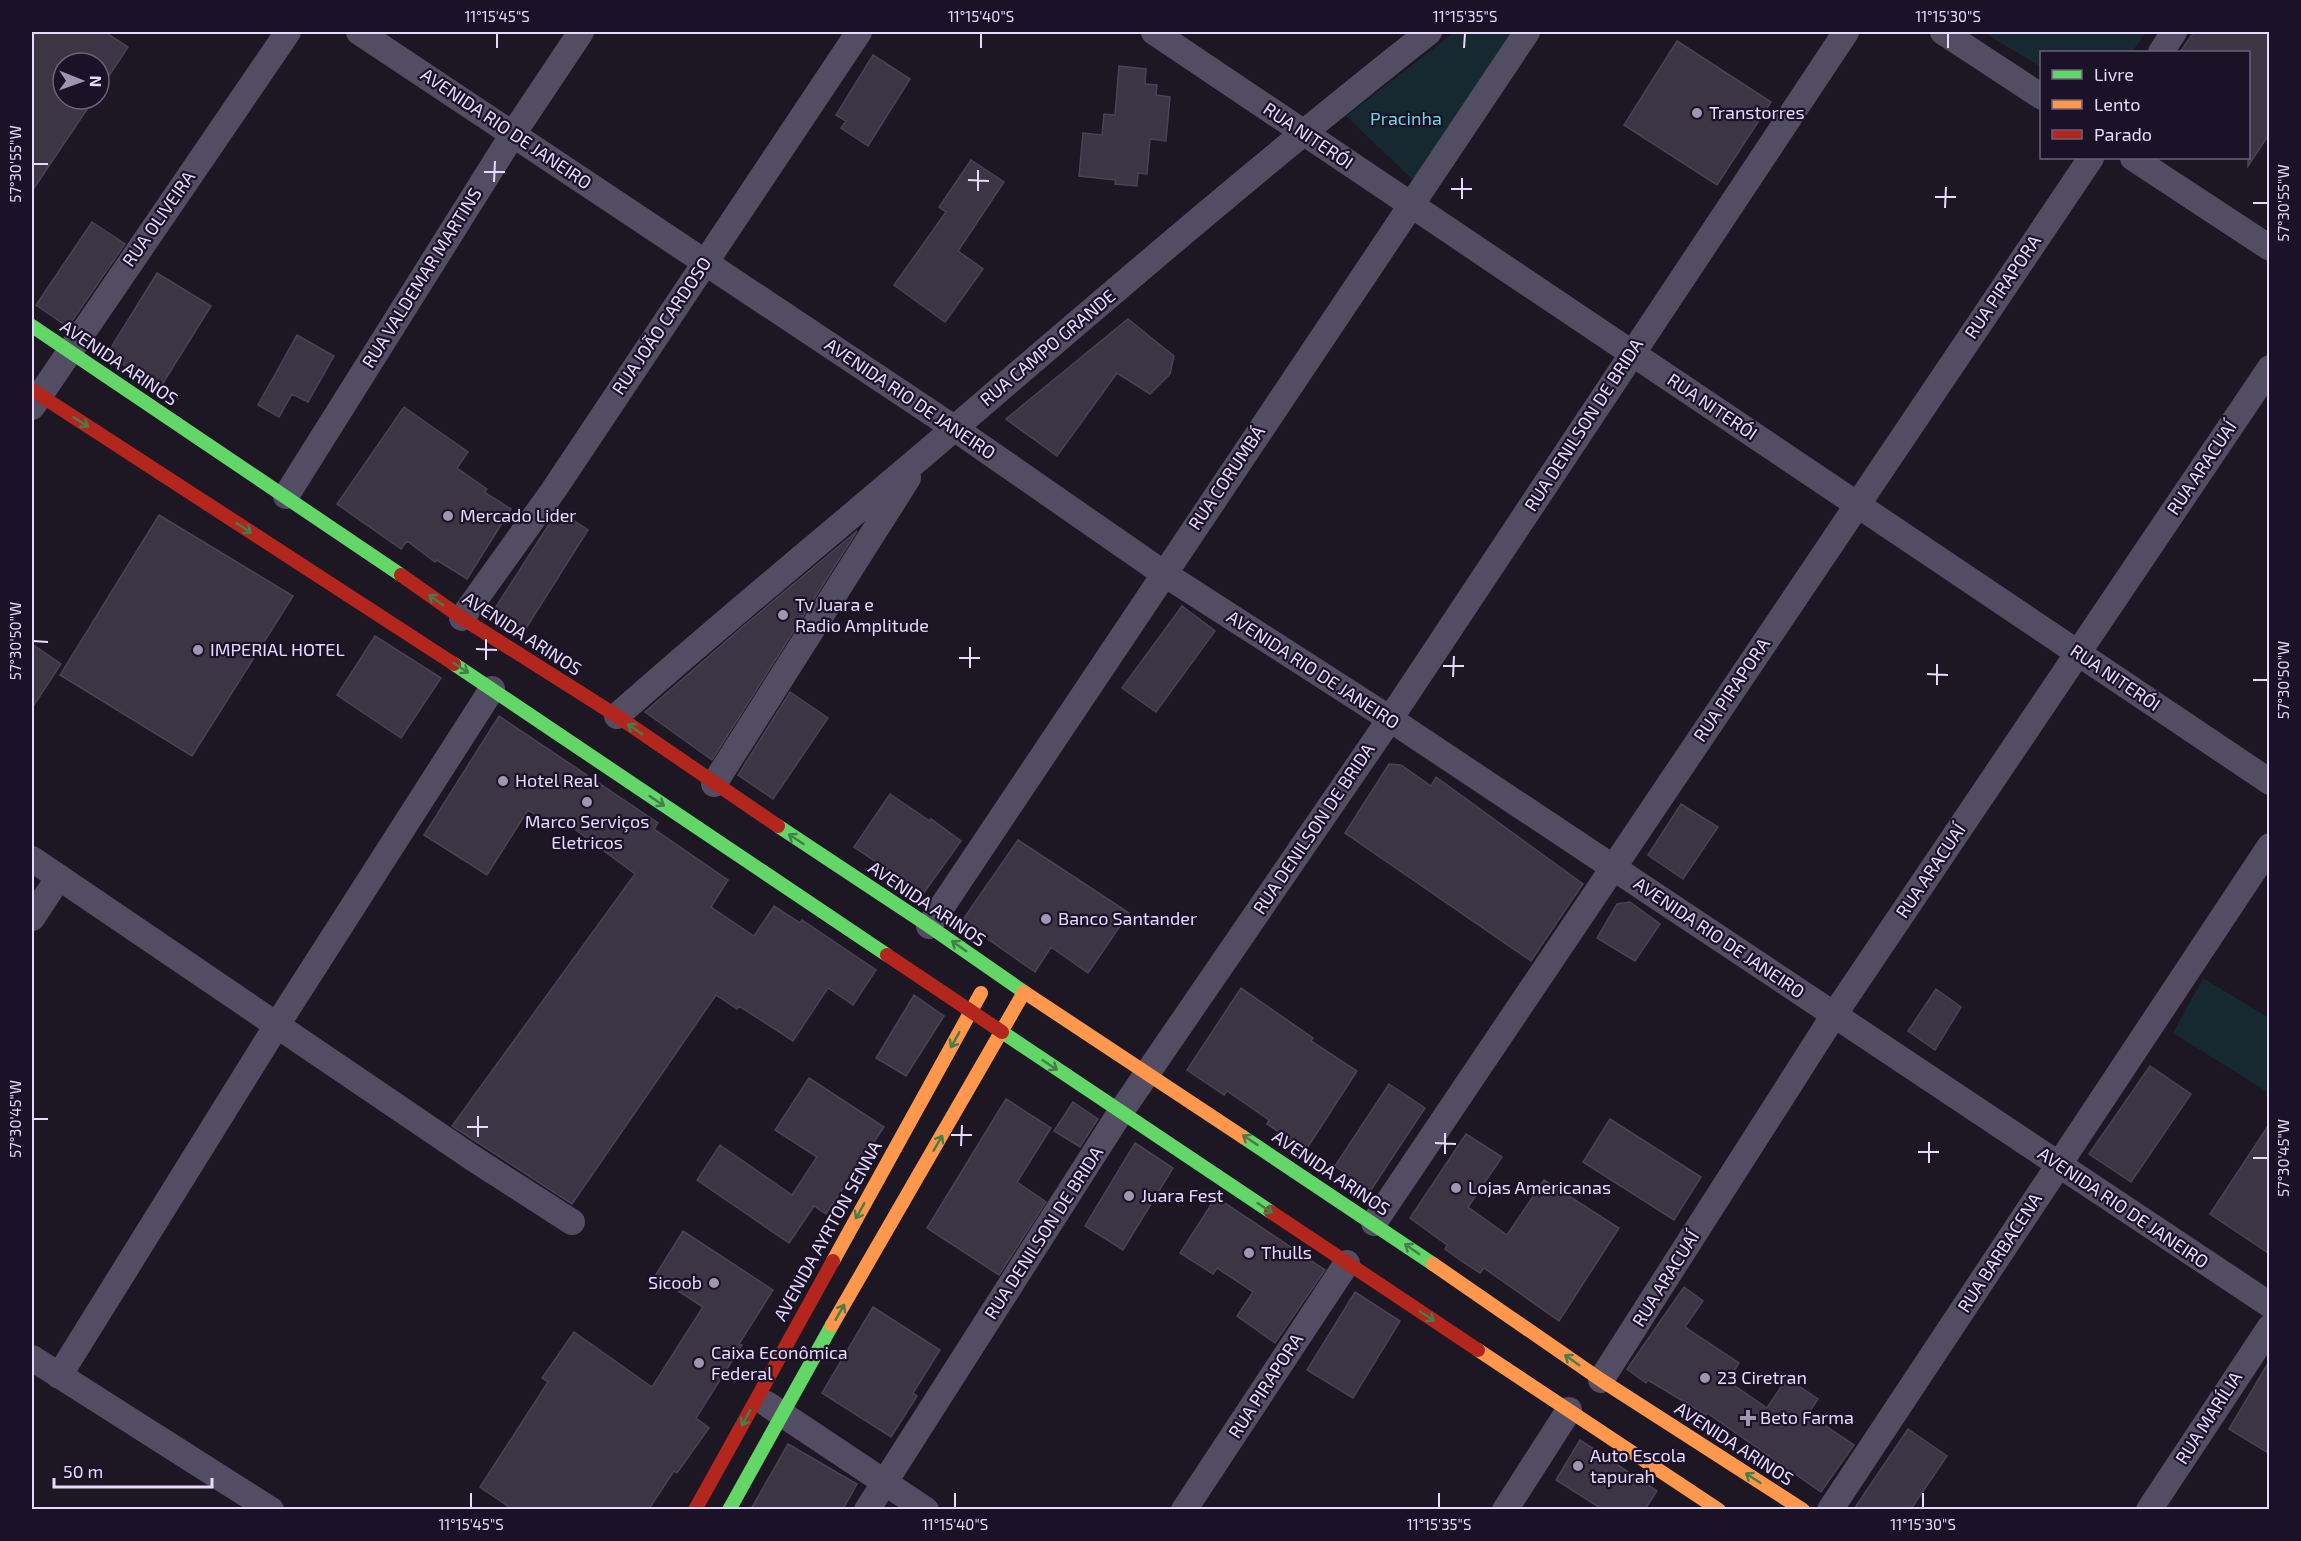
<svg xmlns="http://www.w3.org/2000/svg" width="2301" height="1541" font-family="'Exo 2',sans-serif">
<rect width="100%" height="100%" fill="#1c1723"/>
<path fill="#162930" d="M1455,32h57l-99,148 -67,-64z
M1983,32h163l-14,20h-90l-1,15z
M2203,978l66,40 1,70 -4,3 -93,-58z"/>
<path fill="#3c3544" stroke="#4a4256" stroke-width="1.5" d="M32,32h73l23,15 -29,44v-28h-36v36h31l-62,92z
M2194,32h76v101l-22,33v-114h-68z
M1677,41l94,61 -54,83 -93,-60z
M873,55l37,24 -42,67 -27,-18 5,-7 -10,-6z
M1119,66l27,3 -1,15 12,1 -1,10 14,2 -4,44 -16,-2 -3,35 -9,-1 -1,13 -22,-2 1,-4 -37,-4 4,-43 19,2 2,-21 11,1z
M971,160l33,22 -46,69 25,18 -38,53 -51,-37 52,-73 -7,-5z
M92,222l33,22 -57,83 -32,-22z
M157,273l54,33 -51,82 -53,-34z
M1128,319l46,37 -4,18 -20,20 -33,-21 -60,83 -51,-37z
M297,335l37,21 -26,46 -16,-8 -13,23 -21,-12z
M404,407l64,45 -11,16 30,21 -3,3 27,17 -44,70 -30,-19 -2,2 -28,-21 -6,8 -64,-45z
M558,510l30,20 -65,103 -31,-20z
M159,515l134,81 -101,160 -132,-81z
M857,531l-145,229 -67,-48 95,-83z
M1182,606l33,25 -59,81 -34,-24z
M375,636l66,42 -40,60 -64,-43z
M32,644l29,20 -29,44z
M790,692l38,26 -55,81 -35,-24z
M499,716l159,107 -4,6 74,51 -17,27 43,29 20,-30 26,17 2,-3 74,50 -23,35 -25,-17 -35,53 -54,-35 -2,3 -21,-14 -144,209 -120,-78 183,-252 -74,-55 -6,8 -27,-17 -41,65 -63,-40z
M1389,764l12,1 30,21 5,-9 147,107 -52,77 -186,-128z
M890,794l40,27 1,-2 30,22 -38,53 -33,-25 -1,2 -35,-24z
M1681,804l37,23 -35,52 -35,-24z
M1018,840l111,73 -41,60 -37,-26 -16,25 -73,-51z
M1630,902l30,22 -25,37 -38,-23 20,-34z
M1241,988l72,50 -2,3 46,30 -51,79 -39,-26 2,-4 -42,-29 -3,4 -37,-25z
M1936,989l25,18 -26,43 -27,-19z
M914,995l30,21 -38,60 -30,-18z
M2150,1066l41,28 -60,88 -42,-28z
M809,1078l75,49 -58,87 -12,-8 -25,37 -92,-63 23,-35 72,50 25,-38 -42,-27z
M1389,1084l36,24 -54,82 -36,-24z
M1006,1099l45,29 -34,54 29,20 -47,73 -72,-47z
M1073,1102l25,17 -18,28 -26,-16z
M1610,1119l91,58 -27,43 -91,-58z
M2270,1123v131l-60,-40z
M1466,1134l36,23 -34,50 39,28 37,-55 75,48 -60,93 -75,-53 -4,5 -20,-13 -15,-11 2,-4 -37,-27z
M1135,1143l38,25 -50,82 -38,-24z
M1216,1197l109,73 -50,73 -38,-27 16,-24 -36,-24 -4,6 -33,-21z
M683,1231l90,59 -34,54 3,1 -46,73 13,10 -32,45 -3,-2 -25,38h-137l-32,-22 68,-105 -6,-4 32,-46 78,55 51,-80 -48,-31z
M1684,1287l19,14 -18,26 54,36 -11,18 39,27 20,-30 31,21 -10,15 46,31 -33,47 -114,-79 -1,2 -58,-35 -2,3 -19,-14z
M1355,1292l45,29 -47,77 -46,-28z
M873,1307l67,43 -27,43 4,3 -26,41 -69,-44z
M2270,1360v94l-41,-25z
M1908,1429l39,27 -36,53h-57z
M1580,1440l77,51 -12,18h-43l-46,-29z
M788,1444l69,40 -14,25h-92z"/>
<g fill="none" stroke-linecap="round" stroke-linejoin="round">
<path stroke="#534d63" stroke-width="26" d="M359,32l595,396 209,145 227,146 880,586
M1154,32l1116,750
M1943,32l99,65
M2161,52l13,-20
M2133,158l137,90
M32,407l256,-375
M286,496l227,-362 68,-102
M462,618l91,-127 306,-459
M617,716c100,-89 203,-173 305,-260 167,-143 334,-288 507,-424
M714,784l194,-306
M32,859l442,300 98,63
M32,918l27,-41
M929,926l598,-894
M1374,1223c240,-355 476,-712 717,-1065
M32,1358l239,152
M59,1376l218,-351 215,-336
M1601,1380l233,-365 436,-647
M767,1404l159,106
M867,1510l253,-397 270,-394 456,-687
M1184,1510l163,-247
M1505,1510l64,-100
M1830,1510l440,-664
M2149,1510l121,-183"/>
<path stroke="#63d668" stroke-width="14" d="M32,326l369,249
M454,664l433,291
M778,826l151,100 95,66 -1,2
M1002,1032l269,180
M1243,1137l190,127
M729,1510l103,-185"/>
<path stroke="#ff974d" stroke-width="14" d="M1024,992l219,145
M833,1261l148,-268
M1433,1264l168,116 202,130
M832,1325l191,-331
M1478,1350l241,160"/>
<path stroke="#b3261e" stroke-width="14" d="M32,390l422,274
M401,575l61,43 155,98 161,110
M887,955l115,77
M1271,1212l207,138
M695,1510l138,-249"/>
</g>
<defs><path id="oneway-shaft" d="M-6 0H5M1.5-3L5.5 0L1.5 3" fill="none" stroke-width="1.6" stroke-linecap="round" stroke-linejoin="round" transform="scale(1.5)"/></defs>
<g stroke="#437e4b">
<use href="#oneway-shaft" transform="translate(81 422) rotate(32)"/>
<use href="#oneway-shaft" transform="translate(244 528) rotate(33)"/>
<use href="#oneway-shaft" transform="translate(436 600) rotate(-145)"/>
<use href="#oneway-shaft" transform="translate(461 668) rotate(33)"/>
<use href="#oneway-shaft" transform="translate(635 729) rotate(-145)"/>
<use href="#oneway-shaft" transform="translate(657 801) rotate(34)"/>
<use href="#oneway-shaft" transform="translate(796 839) rotate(-147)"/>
<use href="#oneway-shaft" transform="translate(959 946) rotate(-145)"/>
<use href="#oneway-shaft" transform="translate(955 1040) rotate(119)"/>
<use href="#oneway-shaft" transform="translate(1050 1065) rotate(34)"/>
<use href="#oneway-shaft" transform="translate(1250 1140) rotate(-146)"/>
<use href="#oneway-shaft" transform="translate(938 1143) rotate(-60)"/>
<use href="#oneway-shaft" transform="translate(1265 1208) rotate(34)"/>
<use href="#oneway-shaft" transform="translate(860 1211) rotate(119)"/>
<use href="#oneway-shaft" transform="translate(1412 1249) rotate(-145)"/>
<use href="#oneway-shaft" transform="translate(840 1312) rotate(-60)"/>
<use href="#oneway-shaft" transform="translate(1427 1316) rotate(34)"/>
<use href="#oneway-shaft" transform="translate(1572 1360) rotate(-145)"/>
<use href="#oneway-shaft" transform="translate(746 1418) rotate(119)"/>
<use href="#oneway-shaft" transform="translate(1753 1478) rotate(-147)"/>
</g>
<path fill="none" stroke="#e7dbfd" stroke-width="2" d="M497,48v-15M981,48v-15M1464,48l1,-15M1948,48v-15M33,164h15M484,172h21M968,180l21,1M494,182l1,-21M1451,189h21M978,191v-21M1935,197h21M1462,199v-21M2253,203h15M1945,208l1,-21M33,641l15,1M476,649l21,1M959,658h21M486,660v-21M1443,666h21M970,668v-21M1927,674l21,1M1453,677l1,-21M2253,680h15M1937,685v-21M33,1119h15M467,1127h21M951,1135h21M478,1137v-21M1435,1143l21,1M961,1146l1,-21M1918,1152h21M1445,1154v-21M2253,1158h15M1929,1163v-21M471,1508v-15M955,1508v-15M1439,1508v-15M1923,1508v-15"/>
<g fill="#a096b1" stroke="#1b1228" stroke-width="2">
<circle cx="1697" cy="113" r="6"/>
<circle cx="448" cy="516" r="6"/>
<circle cx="783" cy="615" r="6"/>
<circle cx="198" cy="650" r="6"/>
<circle cx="503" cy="781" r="6"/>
<circle cx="587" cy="802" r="6"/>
<circle cx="1046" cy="919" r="6"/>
<circle cx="1456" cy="1188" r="6"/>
<circle cx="1129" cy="1196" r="6"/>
<circle cx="1249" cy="1253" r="6"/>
<circle cx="714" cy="1283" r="6"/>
<circle cx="699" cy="1363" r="6"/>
<circle cx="1705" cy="1378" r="6"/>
<path d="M1745 1409h6v6h6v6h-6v6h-6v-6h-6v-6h6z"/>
<circle cx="1578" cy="1466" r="6"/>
</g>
<g text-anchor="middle" stroke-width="4.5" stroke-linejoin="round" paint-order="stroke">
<g font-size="18" fill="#e7dbfd" stroke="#1b1228" text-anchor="start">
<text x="1709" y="119">Transtorres</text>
<text x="460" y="522">Mercado Lider</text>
<text x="795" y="611">Tv Juara e<tspan x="795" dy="21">Radio Amplitude</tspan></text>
<text x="210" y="656">IMPERIAL HOTEL</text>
<text x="515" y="787">Hotel Real</text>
<text x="587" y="828" text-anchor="middle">Marco Serviços<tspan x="587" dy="21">Eletricos</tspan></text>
<text x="1058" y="925">Banco Santander</text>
<text x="1468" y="1194">Lojas Americanas</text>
<text x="1141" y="1202">Juara Fest</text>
<text x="1261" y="1259">Thulls</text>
<text x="702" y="1289" text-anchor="end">Sicoob</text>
<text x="711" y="1359">Caixa Econômica<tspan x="711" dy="21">Federal</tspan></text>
<text x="1717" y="1384">23 Ciretran</text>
<text x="1760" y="1424">Beto Farma</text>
<text x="1590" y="1462">Auto Escola<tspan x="1590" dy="21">tapurah</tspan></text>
</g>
<g font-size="18" fill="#6adada" stroke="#1b1228">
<text x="1406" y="125">Pracinha</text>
</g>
<g font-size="18" fill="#e7dbfd" stroke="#1b1228">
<text transform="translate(506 129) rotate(34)" y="6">AVENIDA RIO DE JANEIRO</text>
<text transform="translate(1308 136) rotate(34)" y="6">RUA NITERÓI</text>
<text transform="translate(159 219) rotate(-55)" y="6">RUA OLIVEIRA</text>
<text transform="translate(422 278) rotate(-58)" y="6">RUA VALDEMAR MARTINS</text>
<text transform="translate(2003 287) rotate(-56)" y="6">RUA PIRAPORA</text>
<text transform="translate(662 326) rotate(-56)" y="6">RUA JOÃO CARDOSO</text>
<text transform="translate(1048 348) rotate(-40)" y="6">RUA CAMPO GRANDE</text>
<text transform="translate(119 363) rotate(34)" y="6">AVENIDA ARINOS</text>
<text transform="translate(910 399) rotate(34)" y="6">AVENIDA RIO DE JANEIRO</text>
<text transform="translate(1712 407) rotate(34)" y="6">RUA NITERÓI</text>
<text transform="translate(1584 425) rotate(-57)" y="6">RUA DENILSON DE BRIDA</text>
<text transform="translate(2202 468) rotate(-56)" y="6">RUA ARACUAÍ</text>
<text transform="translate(1227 478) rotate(-56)" y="6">RUA CORUMBÁ</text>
<text transform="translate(522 634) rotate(33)" y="6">AVENIDA ARINOS</text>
<text transform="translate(1313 670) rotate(33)" y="6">AVENIDA RIO DE JANEIRO</text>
<text transform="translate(2115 678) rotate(34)" y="6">RUA NITERÓI</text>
<text transform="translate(1732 690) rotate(-56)" y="6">RUA PIRAPORA</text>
<text transform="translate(1314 829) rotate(-56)" y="6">RUA DENILSON DE BRIDA</text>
<text transform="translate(1931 871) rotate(-56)" y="6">RUA ARACUAÍ</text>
<text transform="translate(927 904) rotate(34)" y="6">AVENIDA ARINOS</text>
<text transform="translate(1719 938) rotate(34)" y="6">AVENIDA RIO DE JANEIRO</text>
<text transform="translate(1331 1173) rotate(34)" y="6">AVENIDA ARINOS</text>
<text transform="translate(2123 1208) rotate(34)" y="6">AVENIDA RIO DE JANEIRO</text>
<text transform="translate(828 1231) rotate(-61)" y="6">AVENIDA AYRTON SENNA</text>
<text transform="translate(1044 1233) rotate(-57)" y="6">RUA DENILSON DE BRIDA</text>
<text transform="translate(2000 1253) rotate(-57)" y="6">RUA BARBACENA</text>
<text transform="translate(1666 1279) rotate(-58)" y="6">RUA ARACUAÍ</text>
<text transform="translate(1266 1386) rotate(-57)" y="6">RUA PIRAPORA</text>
<text transform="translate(2209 1418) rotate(-57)" y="6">RUA MARÍLIA</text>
<text transform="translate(1734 1444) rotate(33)" y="6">AVENIDA ARINOS</text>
</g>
</g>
<rect width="2301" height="1541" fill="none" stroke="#1b1228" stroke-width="66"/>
<rect x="2040" y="51" width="210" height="108" fill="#1b1228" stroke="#6d627d" stroke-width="1.5"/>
<rect x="2052" y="70" width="30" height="9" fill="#63d668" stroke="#6d627d" stroke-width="1.5"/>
<text x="2094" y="81" font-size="18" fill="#e7dbfd">Livre</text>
<rect x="2052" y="100" width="30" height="9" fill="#ff974d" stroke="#6d627d" stroke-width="1.5"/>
<text x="2094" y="111" font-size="18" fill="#e7dbfd">Lento</text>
<rect x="2052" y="130" width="30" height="9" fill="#b3261e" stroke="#6d627d" stroke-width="1.5"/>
<text x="2094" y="141" font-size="18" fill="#e7dbfd">Parado</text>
<g transform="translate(81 81) rotate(91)"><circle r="28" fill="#1b1228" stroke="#6d627d" stroke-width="1.5"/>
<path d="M0-4.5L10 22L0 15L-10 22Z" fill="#a096b1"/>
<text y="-9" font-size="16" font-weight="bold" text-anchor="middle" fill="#e7dbfd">N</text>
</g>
<path d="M54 1478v9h158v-9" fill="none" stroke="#e7dbfd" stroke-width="3"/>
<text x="63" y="1478" font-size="18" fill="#e7dbfd" stroke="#1b1228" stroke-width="4.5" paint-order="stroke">50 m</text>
<rect x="33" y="33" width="2235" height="1475" fill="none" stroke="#e7dbfd" stroke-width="2"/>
<g font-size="15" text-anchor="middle" fill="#e7dbfd">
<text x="497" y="22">11°15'45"S</text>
<text x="981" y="22">11°15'40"S</text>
<text x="1465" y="22">11°15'35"S</text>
<text x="1948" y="22">11°15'30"S</text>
<text transform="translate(16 164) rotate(-90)" y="5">57°30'55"W</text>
<text transform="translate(2284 203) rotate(-90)" y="5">57°30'55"W</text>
<text transform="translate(16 641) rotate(-90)" y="5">57°30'50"W</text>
<text transform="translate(2284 680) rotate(-90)" y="5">57°30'50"W</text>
<text transform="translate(16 1119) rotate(-90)" y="5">57°30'45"W</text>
<text transform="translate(2284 1158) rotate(-90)" y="5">57°30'45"W</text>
<text x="471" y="1530">11°15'45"S</text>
<text x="955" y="1530">11°15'40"S</text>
<text x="1439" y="1530">11°15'35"S</text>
<text x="1923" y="1530">11°15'30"S</text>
</g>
</svg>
